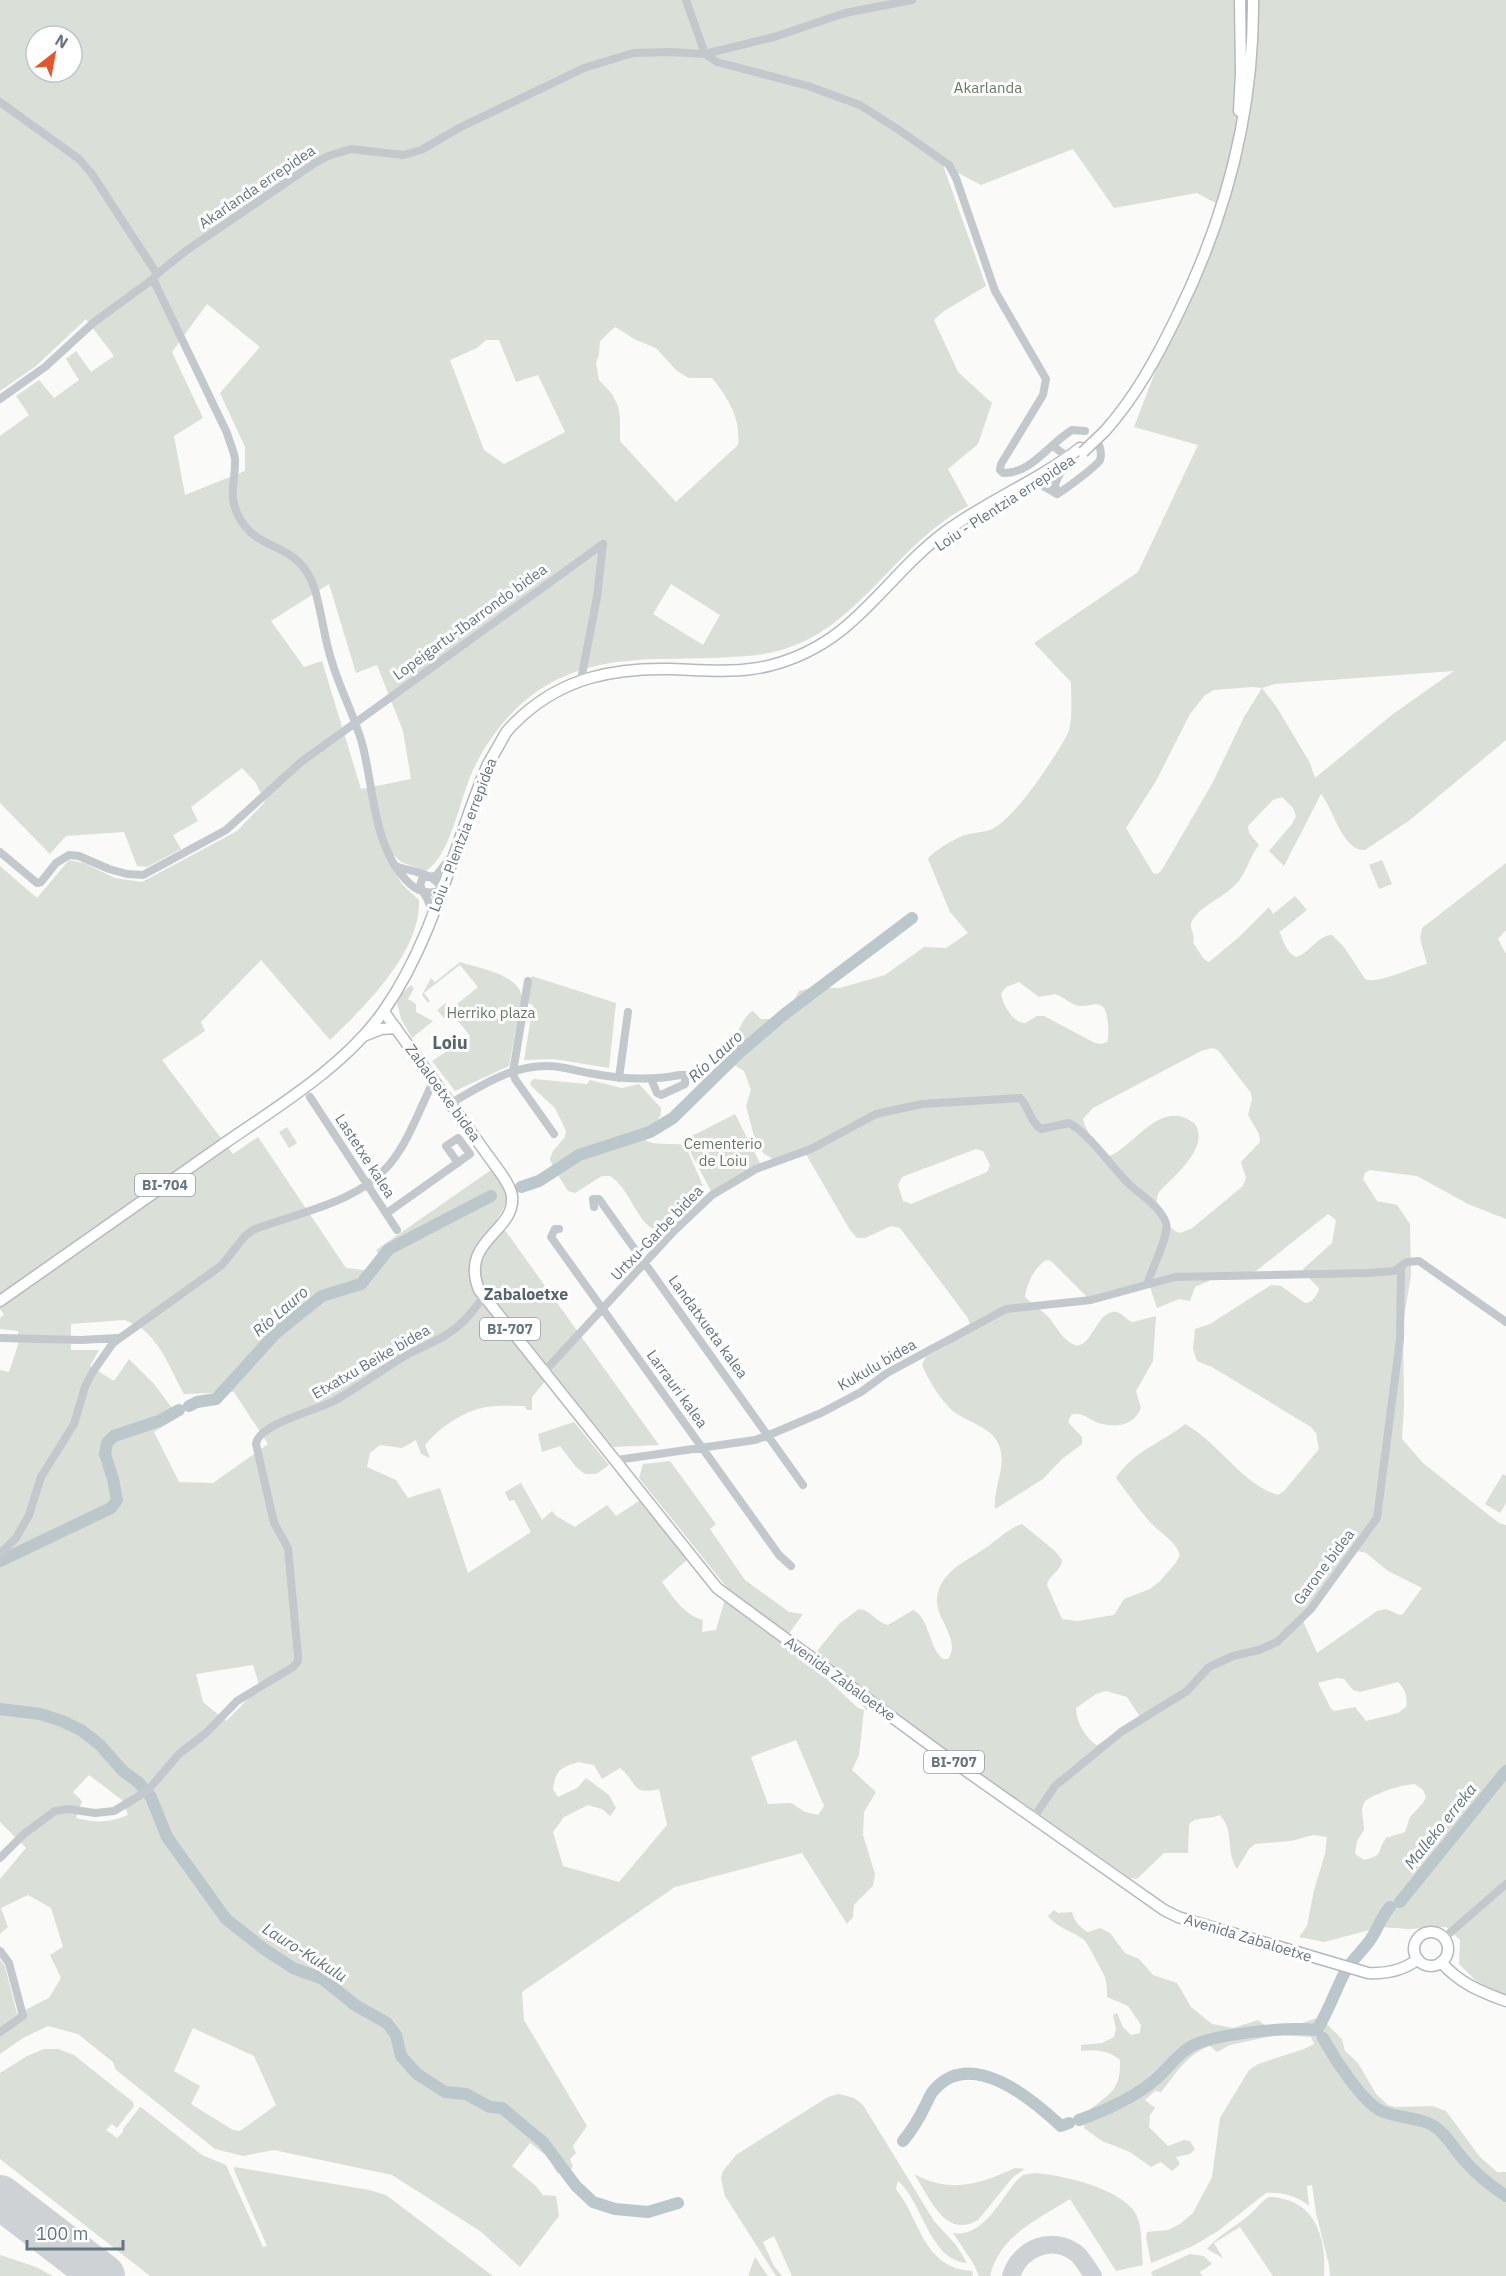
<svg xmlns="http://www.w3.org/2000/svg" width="1506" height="2276" font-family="'IBM Plex Sans',sans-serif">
<rect width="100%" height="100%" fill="#fafaf8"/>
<path fill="#dadfd7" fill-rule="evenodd" d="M0,0h1506v740l-96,80 -45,30c-22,2 -32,-42 -44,-56l-37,72 -15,-15 23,-27 4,-8 -3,-8 -11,-11 -9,3 -25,26 1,7 10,12c-10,12 -13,30 -24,40 -12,13 -34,20 -43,36 -4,6 4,14 1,22l11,16 5,3 30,-25 30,-30 4,7 22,-18 12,14 -26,21 -2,-1c4,10 7,23 17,27 14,-4 22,-22 36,-22l12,12 21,32c12,6 47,-12 62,-15l-7,-26 2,-10 84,-65v67l-8,9 8,15v265l-38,-15 -51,-28 -47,-6 -5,3 -2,6 14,22 20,4 13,19 1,51 -8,49 1,82 -2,33 22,25 75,59 7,2v471l-25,-10 -22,-22 1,-24 -14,-13 -38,2 -27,-2 -57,15 -25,-5 8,-11 7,-36 11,-36 2,-17 -14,-2 -22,6 -36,3 -6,5 -12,20c-12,-17 -2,-41 -18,-54 -9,5 -25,1 -30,10l-1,28h-24l-27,26 -7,-1 -223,-156 -23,-19 -9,-4 -6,5 -2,7 -50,-60 22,-27 20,-15c12,1 17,13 29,16l25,-15c17,8 15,37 30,49h5c13,-17 -10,-39 -11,-56 -1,-30 30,-42 50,-56 11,-8 22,-19 35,-23l33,27 7,9c0,11 -13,14 -15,25l15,34 15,2 37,-6 10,-16 26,-10 9,-7 16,-18 5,-9c-4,-14 -20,-22 -29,-32 -13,-14 -24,-31 -35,-45 16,-26 47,-36 69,-54 33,18 58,61 93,71l6,-4 35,-42 -3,-16 -5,-6 -99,-60 -15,-6 -4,-12 2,-20 15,-5 61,-39 10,1 24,17c7,0 13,-8 14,-15l-14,-14 -2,-5 29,-26 4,-23 -8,-6 -72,57 -45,9 -16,7 -5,14 -11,-2 -22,9 -7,-21 -62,11 -37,-37 -4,-1c-11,4 -21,25 -22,37 7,8 18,13 25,22 6,7 10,16 18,22 21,18 25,-25 44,-29 9,-2 13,8 21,10l23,-6 -3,45 -17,30 5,17c-7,18 -26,20 -42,15 -11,-3 -16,-12 -28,-8l-3,7 14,15v7l-20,15 -19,20 -48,30c-2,-20 11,-41 5,-61 -6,-21 -32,-25 -47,-37 -12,-11 -26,-32 -31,-47l4,-7 20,-11 24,-21 -2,-7 -68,-90 -9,-2 -26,12h-8l-7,-8 -43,-74 -4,-2 -29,6 -11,-7 -9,-17 -8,-30 5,-16 -7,-19 -13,-8 -1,-3c3,-13 10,-43 23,-49l8,8h9l15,-9 7,-6 7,-13 28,-7 3,4h10l45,-13 39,-28 22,1 22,-15 -18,-21 -22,-53c5,-8 22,-17 30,-21 9,-5 22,-5 32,-8 22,-7 67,-75 78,-97 5,-11 3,-39 3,-51l-37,-39 104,-71 60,-127 -64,-18 85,-222 -22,-12 -83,15 -41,-59 -92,36 -38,-20 43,121 -42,25 -10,9 24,52 34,31 -14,41 -30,25 20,37c-69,36 -105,114 -175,140 -20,8 -40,10 -62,11 -73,5 -141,-8 -204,42 -23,19 -41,44 -54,71 -13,28 -22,85 -47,101l-25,-9 -7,-7c1,26 7,28 25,45 2,52 -54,106 -89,140l-69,-80 -60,62 4,9 -43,29 71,94 25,-17 88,131 27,3 11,-9 -8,-12 115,-80c17,22 22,25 6,49l162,226 -46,2 -61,-74 -20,24v13h-5l-2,-4c-12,0 -26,-1 -39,1 -22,4 -46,20 -61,38l5,13 -9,-4 -5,-14 -14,8 -22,-3 -10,8 -3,14 29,13 12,18 32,-10 28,85 63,-41 -17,-32 -5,1 -4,-9 16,-9 21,37 10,-9 4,5 19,11 32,-22 9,11 26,-17 46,60 -26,23c11,15 22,33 41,38l-1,12 14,-2 12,-41 -89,-111 4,-14 27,-3 46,63 -6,5 35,51 44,32 14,2 -15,21 2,19 12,2 56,52 6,2 -5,45 -7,15 24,22 -12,20 -1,23 12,39 -2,12 -19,19 -1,12 -6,7 -45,-71 -127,34 -153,105 2,28 63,106 -14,20 3,7 -6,6 3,8 -7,7 -9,-1 -9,-16 -18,-14 -18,23 24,20 7,9 13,1 3,20 -39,51 -40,-36 -88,-56 -118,-25 -31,6 -28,-7 -99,-79 -3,-8 -35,-28 -30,-8 -25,12 -23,16v-94l5,6 12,48 32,-16 12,-20 -11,-23 13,-8 -12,-39 -23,-13 -27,13 7,19 -8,7v-55l26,-31 -26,-26v-452l9,2 9,-27v-14l-18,-2v-11l4,-3 -4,-6v-443l37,32 32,-38 15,3 31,15 27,4 95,-51 28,-29 -9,-19 -14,-15 -51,39 7,14 -25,14 8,14 -34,18 -10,-1 -13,-34 -58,4 -16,18 -50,-51v-367l29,-21 -13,-19 23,-16 15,18 25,-18 -13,-21 10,-8 15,21 23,-16 -28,-37 -50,47 -36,25zM36,36h36v36h-36zM207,304l53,43 -40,46 25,54v24l-60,24 -11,-59 29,-18 -31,-66zM615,327l21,13 20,8 21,23 12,7h23c16,20 29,40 26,67l-62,57 -56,-61v-23l-2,-12 -6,-12 -13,-14 -3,-17 3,-9 1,-13zM486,340h13l17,42 22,-7 27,57 -61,32 -20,-14 -34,-90 27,-12zM329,584l27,89 21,-8 26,66 8,48 -50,10 -39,-128 -18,6 -33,-46zM671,584l49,31 -17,30 -50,-31zM1454,671l-61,43 -78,64 -5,-15 -34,-57 -14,-18 13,-4zM1252,687l10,1 -18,29 -31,65 -50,86 -5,6 -5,-1 -27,-45 30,-47 34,-67 15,-19 9,-5zM1019,982l20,15 16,-3c9,3 16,11 25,12 8,1 17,-5 23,1 5,4 7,29 4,35l-5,2 -7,-1 -51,-27h-7l-12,7c-12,0 -22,-18 -24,-29l5,-7zM1212,1048l6,2 33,43 1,6 -4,16 11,19 1,8 -19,20 5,16 -3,8 -52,43 -12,4c-13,-6 -28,-27 -20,-41 15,-16 51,-44 36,-68 -33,-27 -59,20 -85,32 -12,-7 -24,-24 -27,-37l10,-11 108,-57zM976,1149l7,2 7,14 -3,7 -76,32 -8,-3 -5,-16 4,-8zM125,1320c7,4 16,7 21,12 18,17 26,41 38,62l50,-2 34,52 -55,39 -34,-1 -25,-50 25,-15 -25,-33 -25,-25 -15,22 -24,-15 9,-16h-28v-26zM1357,1551l9,2 22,18 34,17 -19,26 -3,1 -14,-6 -9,2 -60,42 -14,-32zM253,1665l8,26 -12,7 -23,23 -23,-19 -7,-28zM1337,1678l7,1 9,11 7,2 38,-10c7,6 10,16 8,25l-8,6 -32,8 -11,-14 -21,4 -4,-4 -12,-24zM1106,1691l21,6 12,18 -4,7 -38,23c-11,-6 -21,-24 -21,-37l20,-14zM796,1740l28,66 -6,9 -13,-3 -14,-9 -23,1 -17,-47zM578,1762l16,3 8,14 18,-11c18,14 10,28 39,21l8,36 -48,57 -56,-16 -10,-34 11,-15 24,-12 14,4 8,7 6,-8 -7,-13 -23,-17 -9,10 -19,9 -5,-8c3,-19 7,-21 25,-27zM89,1775l33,25 6,15c-20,8 -31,8 -52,3l6,-17 -9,-9zM1415,1784l8,6 3,7 -3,6 -13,14 -5,15 -19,6c-10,14 -1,17 -22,22l-9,-6 2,-13 7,-11 -2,-21 3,-8c13,-9 35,-16 50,-17zM193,2028l61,28 22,49 -36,26 -7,-1 -42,-26 9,-18 -26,-15z
M1382,860l10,24 -13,5 -10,-24z
M460,962c20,7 56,11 62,34l-13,70 -54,25 -23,-30 38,-25 -19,-24 -7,6 -7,-8 9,-7 5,6 27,-22 -18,-22 -36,28 6,8 -2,2 -6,-8 9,-17 4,4z
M532,976l84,27 -7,65 -56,-9 -29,1 9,-55 -5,-2z
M411,985l3,3 -6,11 8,5v8l17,9 -21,17 -11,-19 -4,-16 5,-10z
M534,1079l53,5 3,-4 32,8 17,-4 22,24c1,13 -8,15 -16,24l-1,7c10,8 28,3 41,6l16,36 1,4 -2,7 -31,32 -12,7c-20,-7 -27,-43 -47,-55h-8l-27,17 -7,-2 -15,-24 -3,-8 3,-8 12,-14 1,-6 -11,-23 -24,-22 -1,-4z
M735,1114l26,51 -50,26 -27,-51z
M287,1127l10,16 -8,5 -10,-16z
M574,1422l35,43 -13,9h-11l-9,-7 -16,-21 -18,6 -4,-18z
M1503,1474l3,2v27l-6,10 -15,-9z
M1054,1910l4,3 14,-1c2,9 8,16 16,20l12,-4 10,5 15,20 14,6 14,16 24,8 14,24 21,17 21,4 25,-8 8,6 36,-3 15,-5 9,5 16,16 3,12 13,12 18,31 12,11 7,2 37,-1 14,5 34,46 17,15h9v104h-176l-1,-11 -13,-52 -4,-28 -5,1 2,20c-12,-10 -27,-14 -43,-13l-48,38 -25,15 -42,17 -5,-26 1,-5 21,-2 12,-6 13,-11 19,-36 8,-59 29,-48 9,-6 46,-15 10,-5 -3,-7 -34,-2 -47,10 -13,7 -7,-6c-22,7 -35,29 -49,46l-6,-1 -10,9 10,8 -5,7 -1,12 19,19 16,-6 6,1 5,8 -5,5 -14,3 4,7 -8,7 -11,-9 -10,5 -21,-15 -28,-11 -18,-13 1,-14c22,-20 36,-20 35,-54 -12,-10 -24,-10 -39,-9v-6l21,-2 12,-6 2,-8 -3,-14 4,-2 6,14 8,8 9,-2 1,-8 -13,-19 -21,-9c0,-6 0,-14 -2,-20 -2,-4 -18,-35 -21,-37 -13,-10 -24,-10 -36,-24z
M44,2049h14l16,6 59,47 1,4 -17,22 -5,-4 -6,6 11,8 6,-6v-3l17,-22 2,1 60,47 24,10 37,82 4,-1 -33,-76 1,-3 134,23 17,5 107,81h-343l-150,-117v-86l27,-17z
M839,2094l15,4 9,7 71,116 22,24 11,18c-38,-3 -43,-59 -69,-82l-2,8c25,32 27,79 76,82l1,5h-181l-18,-40 -11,6 11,24 8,10h-6l-51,-80 -4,-18 2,-7 13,-16 92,-58z
M1015,2168l10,1 -11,7 -36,44c-33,20 -49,-24 -64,-46 37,20 66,10 101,-6z
M1034,2173c28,2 87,15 102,41 7,13 5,36 7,51l-27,6 -46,-72c-33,21 -70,36 -80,77h-11l-6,-13 -20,-30c30,5 47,-33 64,-53l6,-5z
M1269,2197c45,1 58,39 55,79h-51l-33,-49 -26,16 9,15 -16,-9c11,-14 27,-21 41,-33 8,-6 12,-14 21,-19z
M1190,2254l14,2 8,8 -12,8 2,4h-49l-2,-4z
M0,2255l36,12 17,9h-53z
M755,2257l13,19h-20z"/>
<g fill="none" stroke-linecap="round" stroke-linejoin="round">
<path stroke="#bbc7cb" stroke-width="12" d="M521,1187l18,-6 40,-26 71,-23 23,-14 66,-65 47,-40 126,-95
M189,1406l8,-4 19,-3 60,-66 46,-37 39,-12 28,-35 102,-53
M0,1561l111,-53 6,-8 -4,-21 -8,-25 2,-11 7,-7 45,-15 20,-11
M0,1709l40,5 22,7 19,9 19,15 23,26 15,11 13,15 16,40 59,82 38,30 29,19 30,11 32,26 32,18 9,12 5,21 16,18 28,18 21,2 24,13 12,1 41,34 33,44 17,16 22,7 33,3 30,-9
M1400,1902l106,-131
M1317,2030c12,-20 18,-39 28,-58 7,-12 15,-19 23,-29 9,-11 12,-25 22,-36
M1323,2038c10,18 41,68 61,74 18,7 42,5 56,19 9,8 16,20 24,29 12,14 27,26 42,36
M1079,2120c28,-10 55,-22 77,-41 11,-10 21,-24 34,-32 25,-14 98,-20 127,-17
M903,2141c9,-11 16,-22 22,-35 3,-5 5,-12 9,-16 37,-43 98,9 127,36l8,-3"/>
<path stroke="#ced2d4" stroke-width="18" d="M0,2207l20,5
M1011,2276c9,-28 41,-41 65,-23 7,6 12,15 17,23"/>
<path stroke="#ced2d4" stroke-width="44" d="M0,2197l103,79"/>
<defs>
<path id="major" d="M1239,111l2,-38 -1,-73
M1105,431c31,-35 52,-74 72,-115 49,-99 77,-206 76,-316
M384,1012l118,163c4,6 9,14 10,21 4,36 -53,44 -33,94l238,298 221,163 226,159 14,7 190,56c19,1 35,-2 50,-14
M366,1035l15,-6 15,-1
M0,1301c74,-52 148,-104 222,-156 55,-38 125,-80 163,-136 51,-74 68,-164 103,-245 6,-10 11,-19 16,-28 3,-7 12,-14 18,-20 42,-38 91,-48 147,-47 34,1 69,5 103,-4 84,-22 110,-86 173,-133 43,-32 93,-51 135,-84
M1414 1949a17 17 0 1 1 34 0a17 17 0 1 1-34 0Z
M1441,1962c18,21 40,30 65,39"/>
</defs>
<use href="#major" stroke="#b5babe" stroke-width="13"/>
<path stroke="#c3c8cc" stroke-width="8" d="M686,0l19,54 69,-17 71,-24 67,-13
M0,102l79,57 13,15 65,100
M153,279l74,154c2,8 7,18 8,26 1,22 -8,36 4,58 20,38 60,22 76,73 7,24 9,48 17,72 8,28 24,56 31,85 10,40 10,83 32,119
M0,399l45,-32 48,-44 60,-44 4,-5 30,-24 128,-87 13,-7 23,-7 52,6 18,-5 40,-23 123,-59 49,-15 37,-1 35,2 12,8 91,24 52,19 39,25 50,35 7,13 39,113 51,88 -3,16 -42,69 -1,6 3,3c28,1 47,-30 69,-43l13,1
M1053,446l12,9h6
M1038,483l19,11
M1057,494c6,-3 40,-28 43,-34 2,-6 1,-10 -1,-15
M1057,494l-2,-10 8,-17
M581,680l16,-83 6,-53
M0,852l37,31 4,-1 15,-19 13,-8 10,1 30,13 18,5 16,1 83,-45 75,-68 302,-218
M395,866c16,6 40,6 47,24 -22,9 -36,-8 -47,-24z
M431,914c1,-19 -18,-25 -7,-37l12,-1 14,-18
M528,981l-15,91 2,7 39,55
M619,1078l9,-66
M310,1097l87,133
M451,1103c30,-17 61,-38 97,-37 14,0 28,5 41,7 30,6 61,8 91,2h5v9l-24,11 -4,-2 -6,-14
M594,1207l-1,-8h6l204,286
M387,1213l83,-59 -12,-16 -12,8 12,17
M559,1229h-4l-4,8 228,318 12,11
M0,1338l81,2 37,-2
M544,1372l130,-141 38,-36 44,-26 55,-20 65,-35 46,-10 98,-6c9,9 10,24 21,31l28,-6c22,12 43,45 62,63 12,10 30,22 35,37 4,11 -15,48 -19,61
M617,1460l138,-20 14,-5 52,-22 40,-21 26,-19 119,-64 85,-9 84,-23 194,-4 25,-2 13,-9 12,-1 87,61
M0,1554l16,-16 13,-23 12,-38 33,-53 11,-37 7,-14 21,-30 109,-78 23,-29 8,-6c45,-18 103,-26 136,-65 20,-24 31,-57 45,-85
M1034,1817l21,-31 66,-54 66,-41 22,-24 24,-11 26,-6 18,-8 34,-33 66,-91 23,-179 1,-71
M0,1858l24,-24 31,-23 13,-2 27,4 19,-2 25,-15 10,-7 30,-35 27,-21 31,-32 56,-34 5,-6v-5l-10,-108 -14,-25 -18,-79c2,-20 61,-34 78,-43 25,-14 49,-32 74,-47 14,-7 28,-12 41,-21 15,-10 25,-23 35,-37
M1444,1938l62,-54
M0,1951l9,12 14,53 -23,16"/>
<use href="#major" stroke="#fff" stroke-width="10"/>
<defs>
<path id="major-bridge" d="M1083,452l22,-21"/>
</defs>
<use href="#major-bridge" stroke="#b5babe" stroke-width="13" stroke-linecap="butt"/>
<use href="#major-bridge" stroke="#fff" stroke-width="10"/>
</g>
<g text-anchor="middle" stroke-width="6" stroke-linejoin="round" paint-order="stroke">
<g fill="#fff" stroke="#939fa8" stroke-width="1.5">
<rect x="135" y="1174" width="60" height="22" rx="4.5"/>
<rect x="480" y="1318" width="60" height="22" rx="4.5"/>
<rect x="924" y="1751" width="60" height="22" rx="4.5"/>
</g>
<g font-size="14" font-weight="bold" fill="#657683">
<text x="165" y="1190">BI-704</text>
<text x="510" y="1334">BI-707</text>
<text x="954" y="1767">BI-707</text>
</g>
<g font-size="15" fill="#687a64" stroke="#fff">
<text x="988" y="93">Akarlanda</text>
<text x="491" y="1018">Herriko plaza</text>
<text x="723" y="1149">Cementerio<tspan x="723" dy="17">de Loiu</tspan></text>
</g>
<g font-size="15" fill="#657683" stroke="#fff">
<text transform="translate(257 187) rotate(-34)" y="5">Akarlanda errepidea</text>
<text transform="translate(1005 503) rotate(-33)" y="5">Loiu - Plentzia errepidea</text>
<text transform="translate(470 622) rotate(-36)" y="5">Lopeigartu-Ibarrondo bidea</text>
<text transform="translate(463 835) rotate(-69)" y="5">Loiu - Plentzia errepidea</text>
<text transform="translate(443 1093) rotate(54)" y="5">Zabaloetxe bidea</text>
<text transform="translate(365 1156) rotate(57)" y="5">Lastetxe kalea</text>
<text transform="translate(657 1233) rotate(-46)" y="5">Urtxu-Garbe bidea</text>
<text transform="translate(708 1327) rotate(54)" y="5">Landatxueta kalea</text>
<text transform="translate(371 1362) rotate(-30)" y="5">Etxatxu Beike bidea</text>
<text transform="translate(877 1365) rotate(-30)" y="5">Kukulu bidea</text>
<text transform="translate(677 1389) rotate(54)" y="5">Larrauri kalea</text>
<text transform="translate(1324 1567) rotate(-53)" y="5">Garone bidea</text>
<text transform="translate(840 1679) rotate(36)" y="5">Avenida Zabaloetxe</text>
<text transform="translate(1248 1938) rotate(17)" y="5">Avenida Zabaloetxe</text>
</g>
<g font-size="16" font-style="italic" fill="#60757c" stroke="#fff">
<text transform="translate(715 1056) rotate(-43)" y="6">Río Lauro</text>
<text transform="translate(280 1311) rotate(-41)" y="6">Río Lauro</text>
<text transform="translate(1440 1826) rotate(-51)" y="6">Malleko erreka</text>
<text transform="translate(305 1952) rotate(32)" y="6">Lauro-Kukulu</text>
</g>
<g font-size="16" font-weight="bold" fill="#57646e" stroke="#fff">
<text x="526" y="1300">Zabaloetxe</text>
</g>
<g font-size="18" font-weight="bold" fill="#57646e" stroke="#fff">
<text x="450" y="1049">Loiu</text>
</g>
</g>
<g transform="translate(54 54) rotate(31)"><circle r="28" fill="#ffffff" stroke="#c1c8cd" stroke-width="1.5"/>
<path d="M0-4.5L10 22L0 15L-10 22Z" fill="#e4572e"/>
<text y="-9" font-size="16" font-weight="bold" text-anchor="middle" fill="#657683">N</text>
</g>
<path d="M27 2240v9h96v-9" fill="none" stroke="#657683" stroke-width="3"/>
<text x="36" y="2240" font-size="18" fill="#657683" stroke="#ffffff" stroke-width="4.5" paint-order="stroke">100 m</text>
</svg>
